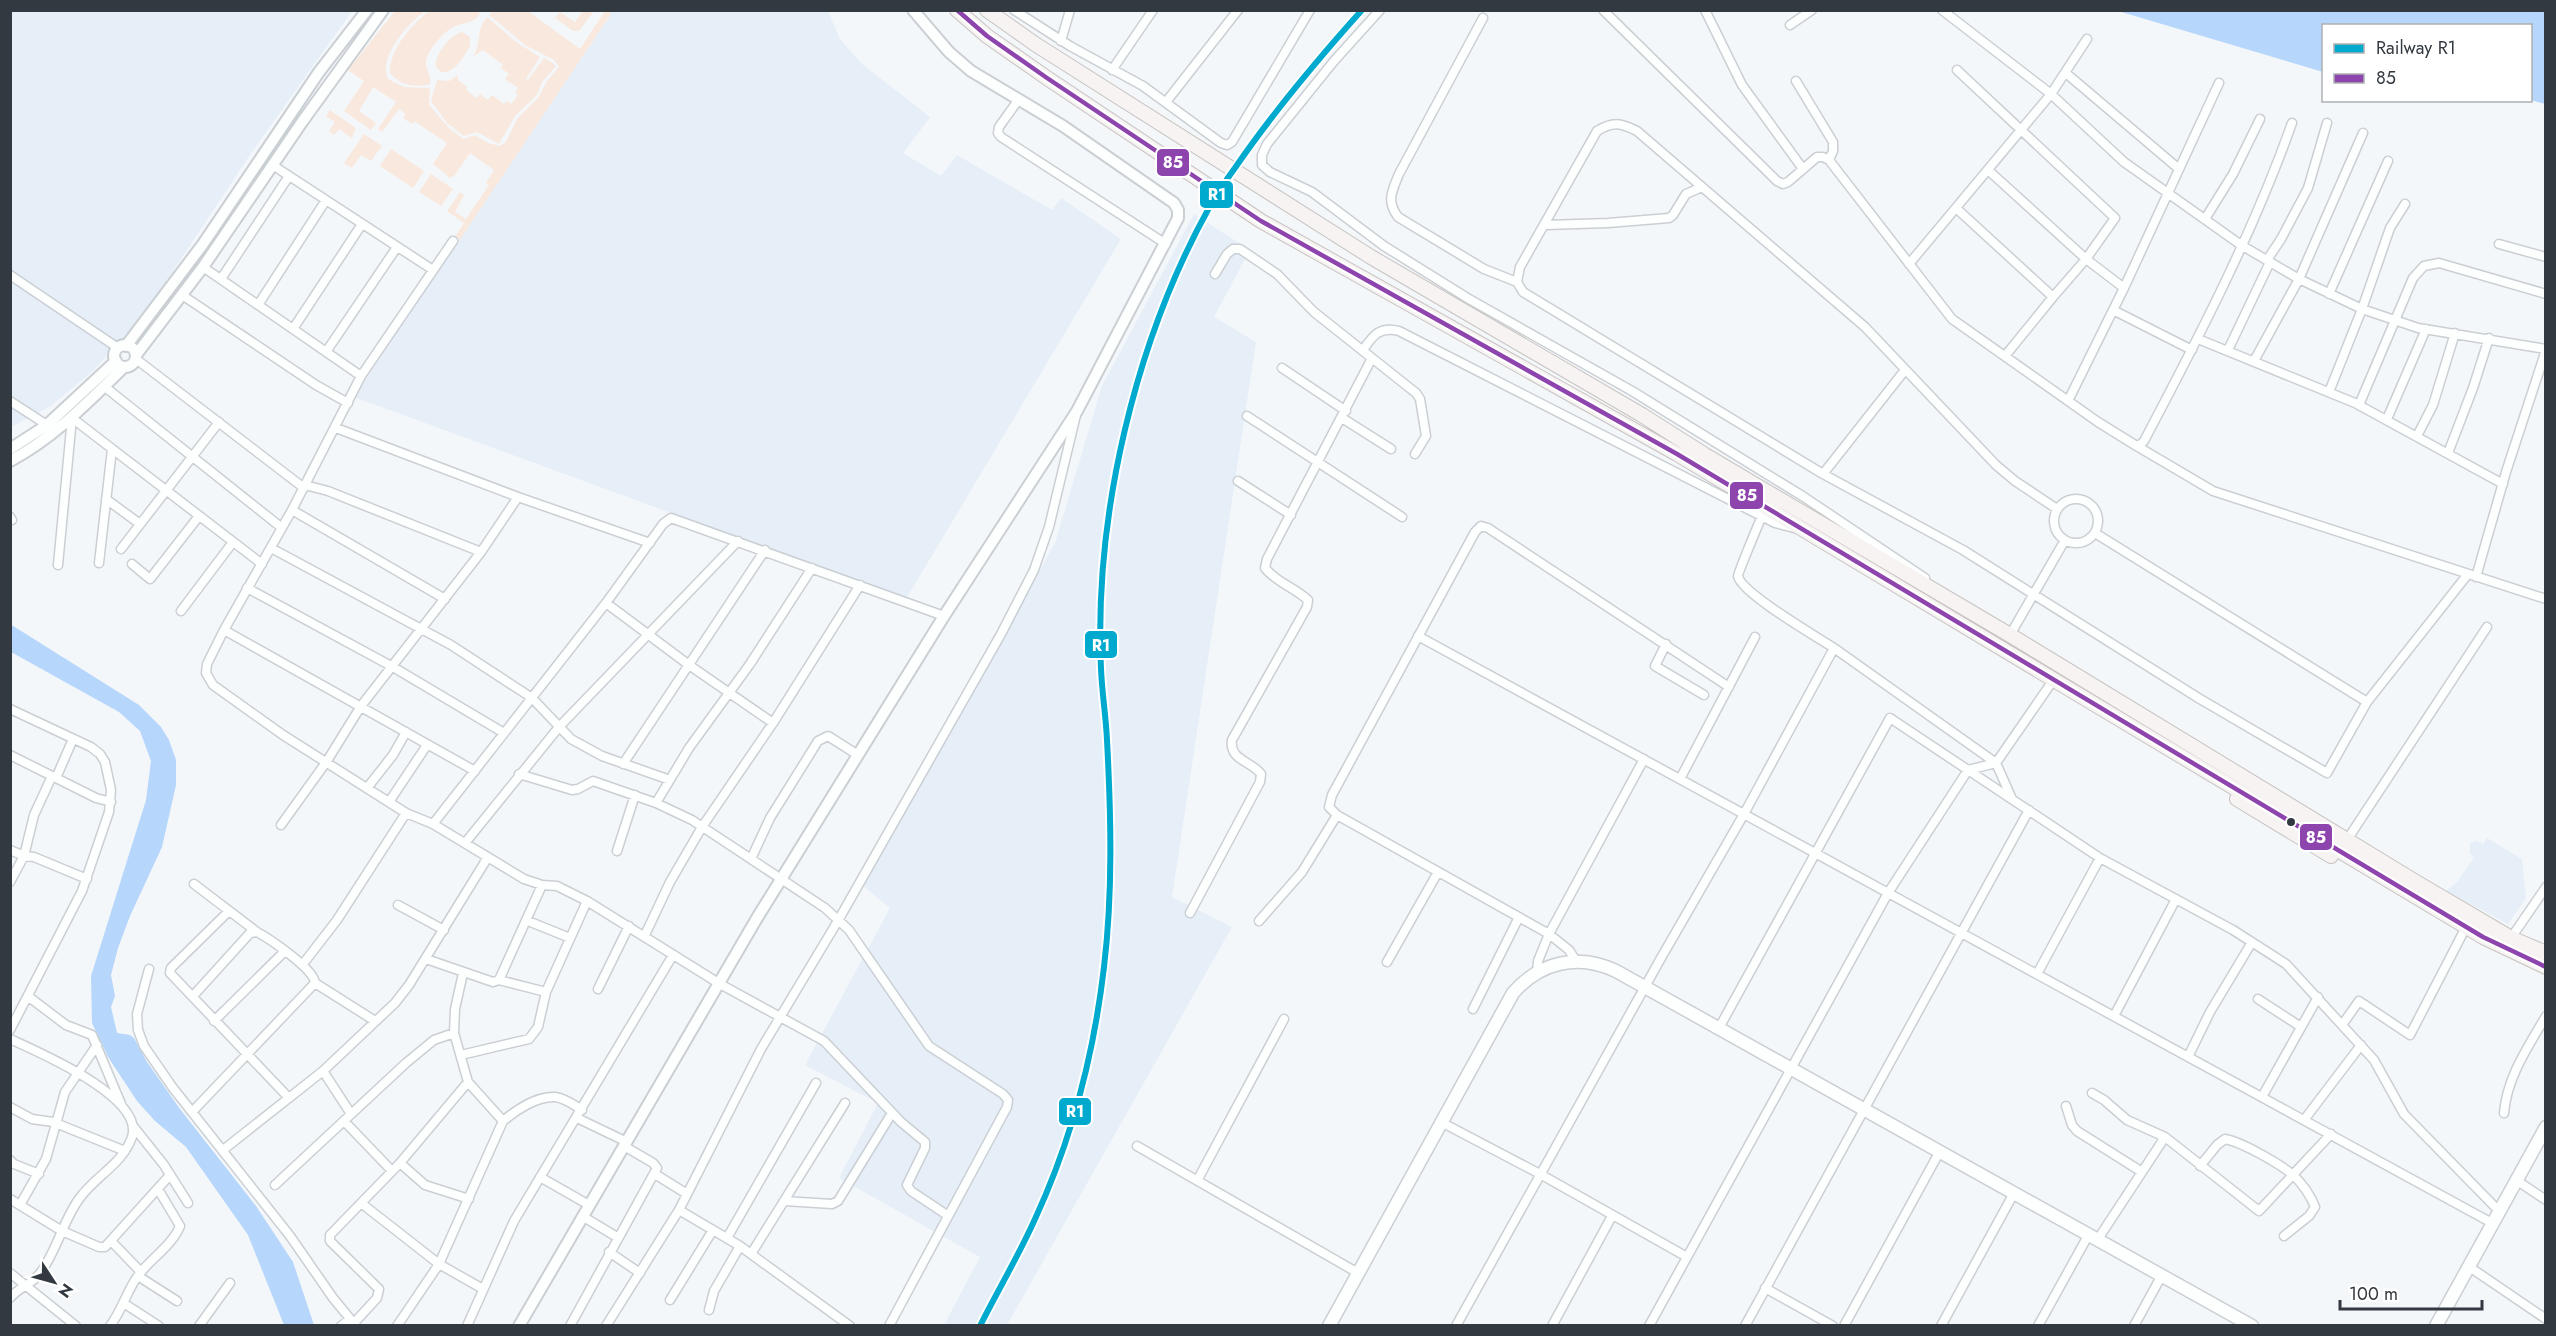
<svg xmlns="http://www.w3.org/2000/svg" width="2556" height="1336" font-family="Jost,sans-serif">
<rect width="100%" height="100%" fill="#f4f7fa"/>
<path fill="#e6eef8" d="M11,11h341l-98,138 -109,164 -51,57 -43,36 -40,21z
M613,11h215l12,28 22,25 68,53 -27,36 38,23 16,-21 95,55 9,-12 60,41 -215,360 -552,-202z
M1194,214l56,36 -36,67 42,25 -84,555 60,30 -225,398h-63l36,-68 -141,-79 39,-75 -73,-38 85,-157 -28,-23 193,-342 47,-157z
M2487,838l35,21 4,39 -18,26 -62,-33 12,-10 16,-24 -4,-4v-10l7,-2 6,3z"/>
<path fill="#f9e8dd" d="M430,10l46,1 4,3c-8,10 -14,8 -25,12 -10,4 -24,21 -28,31 -4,10 5,18 3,27 -14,4 -31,1 -40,-11 -1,-23 22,-49 40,-63z
M395,11h30c-17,13 -47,45 -37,68l16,8 26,1 -1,17 21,24 14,10 11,-4 13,8 12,3 6,-4 11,-23 21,-21 9,-17 12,-14 -5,-7 -29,-15 -36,-30 4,-4h35l52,38 25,-38h8l-154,230 -5,-3 10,-15 -17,-12 13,-19 4,3 -9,17 11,7 23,-34 -3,-2 8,-13 -24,-17 -16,23 -4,2 -17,-14 14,-21 -33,-22 -2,3 -9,-6 3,-4 -7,-5 -17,23 -4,-3 18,-27 -23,-15 -14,24 17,12 -5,7 -27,-19 20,-30 -16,-11z
M583,11h11l-15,20h-6l-18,-13 5,-6 15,10z
M487,17l29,25 24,15 -14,22 2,1 16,-22 9,5 3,3 -14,16 -5,13 -22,21 -16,28 -22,-12 -13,4 -17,-13 -16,-22 6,-21 12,1 9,-6v5l9,7 -1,3 10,8 4,-4 8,6 4,-5 12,9 3,-3 4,3 7,-9 -3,-3 3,-4 -13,-9 4,-5 -8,-6 2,-3 -20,-15 -9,6c8,-17 1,-23 13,-39z
M462,32l8,5v9c-6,11 -16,28 -29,26l-5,-5c-2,-12 14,-32 26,-35z
M330,110l26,18 -4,10 -13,-9 -5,6 -5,-4 6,-9 -9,-6z
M364,134l18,12 -11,15 -10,-6 -9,13 -8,-5z
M391,149l33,22 -11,17 -33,-22z
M431,174l22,15 -12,17 -22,-14z"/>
<path fill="#b6d6fb" d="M2118,11h427v93l-14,-4 -1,-74h-206l-1,46z
M10,624l129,81 22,22 8,13 7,20v25l-14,62 -32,69 -12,32 -7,27 4,21 -4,11 6,26 13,2 4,3 13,24 33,47 76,97 37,56 21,63h-30l-36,-90 -62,-88 -31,-26 -18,-20 -29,-44 -16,-34 -1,-47 55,-176 5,-39 -11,-30 -21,-19 -108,-60z"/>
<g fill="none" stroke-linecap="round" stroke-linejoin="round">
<defs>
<path id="minor" d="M1014,10l56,36 73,40 78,57 6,2 5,-3 78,-132
M1380,10l-46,51 -67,83 -5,11v10l8,7 42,20 72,54 85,53 163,92 172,106 121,81
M1603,10l174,171 6,3 5,-2 29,-25h6l6,3 123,159 146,103 37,23h5l4,-4c55,-104 109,-208 148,-318
M1705,10l37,75 61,84
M1942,10l109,84 73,68 117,83 58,34 63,30 56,19 128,21
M1483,18l-84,156c-7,17 -13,27 -1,43l86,52 33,13
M1790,25l22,-15
M1061,41l9,-31
M1112,70l41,-60
M2067,74l112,95
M1796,81l37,61v9l-4,9
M1019,99l-20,28 -1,6 3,4 165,107
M1166,102l72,-92
M274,166l159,104
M1988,170l98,89 38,29
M1956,208l97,89 33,-38 29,-41 -158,-148
M2205,219l28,-45 27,-55
M1546,225l62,-2 61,-5 4,-3 13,-21 16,-7
M453,241l-92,135 -69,134 -68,120 -17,34 -1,9 7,12 70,50 123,78 27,11 91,55 18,6 15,1 30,15 133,83 104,57 77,81 24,20v6l-18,37 4,6 36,24
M2499,244l47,13
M2267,260l14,-21 27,-51 19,-65
M1909,264l142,-170 36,-55
M203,267l158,109
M1215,274l12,-20 6,-5h7l37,25 37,38 102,81 4,6 6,37 -11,18
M10,275l108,73
M221,279l68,-103
M2329,294l59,-133
M182,295l134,90 32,18
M258,305l68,-105
M2113,310l79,40
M293,329l69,-105
M2198,339l157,64 148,81
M1363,350c10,-15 17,-24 36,-19l376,192 19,5
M2228,350l42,-88
M326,352l71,-105
M2005,356l48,-59
M136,359l168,129
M2254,361l45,-82 64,-146
M1282,368l64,43
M105,387l177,141
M2329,392l33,-83 28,-81 15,-24
M10,401l37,24
M2068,401l56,-113 95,-205
M2359,405l54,-127 11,-12 15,-3 107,31
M1247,416l155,101
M72,418l190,146
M1342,418l49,31
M2387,419l39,-90
M336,428l182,69 132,46
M2417,436l16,-31 22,-72
M2135,445l78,46 333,108
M2448,453l25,-65 16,-50
M1823,474l82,-104
M1238,481l53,34
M305,485l23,6 153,61
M2054 521a22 22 0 1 1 44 0a22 22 0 1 1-44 0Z
M106,499l34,25
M2057,509l-42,-28 -19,-16 -131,-138 -228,-196c-16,-8 -24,-10 -40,0l-77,136 -3,15 6,10 300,182 140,76 237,149 127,74 40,-71 101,-128
M292,510l153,89
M1762,516c-4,9 -24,57 -24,60 3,17 79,61 96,72
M10,517l2,3
M2095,533l272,169
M271,548l180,97 81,53 39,41 31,17 68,24
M121,549l98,-127
M99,563l13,-114
M132,564l18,15 49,-63
M58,565l14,-147
M2476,577l30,-105 40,-122
M247,588l146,79 111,66
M606,603l83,62 84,58
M181,611l52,-69
M224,630l251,141
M2010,635l55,-95
M1418,636l1074,587
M1666,644l-11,22 49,29
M10,709l81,38 9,7 5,8 6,28 -2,22 -27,79 -72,139
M10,755l86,43 15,4
M623,764l142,-214
M519,774l53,16 6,-1 15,-8 63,22 36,17 133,88 24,22 80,116 74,48 5,6 -1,7 -118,219
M56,778l17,-39
M1680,779l75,-142
M367,788l26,-33 13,-23
M389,802l38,-57
M656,803l33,-55 61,-84 62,-96
M433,824l173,-221 57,-79 8,-6 273,98
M281,825l46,-64 34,-55 120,-154 37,-55
M2347,840l140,-213
M465,843l94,-116 179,-186
M10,850l14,6 10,-41 18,-39
M617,851l18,-56
M751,859l19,-41 48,-77 10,-5 30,19
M10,882l14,-26 10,1 53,22
M194,884l63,48
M398,905l46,25
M229,911l-58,57 -1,5 119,125
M1190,913l70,-131 1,-8c-10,-13 -32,-14 -29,-34l75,-133 1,-7c-13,-12 -32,-18 -43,-32l2,-9 105,-201
M528,921l42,17
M1259,921l43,-49 35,-57
M645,935l25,-53 32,-55 71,-104 87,-138
M2511,938l35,-51
M426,959l67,23 6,-2 43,-95
M1576,961l-7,-11 -20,-16 -212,-119 -8,-8 3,-12 143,-263 6,-6 7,2 241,159
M1387,962l51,-90
M303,964l34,-44 69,-107
M149,969l-12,45 1,16 6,16 29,42 117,148 43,62 23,28
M1537,972l1,-11 11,-27 95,-175
M463,973l-8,36 -1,24 14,49 35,39
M2037,974l63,-116
M499,980l47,12
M598,989l31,-63
M193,996l57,-63 7,-1c13,7 57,37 58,51l60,38
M29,997l37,28 26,10 29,69
M2258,999l43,28
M1473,1009l46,-92
M2114,1016l62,-117
M214,1021l70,-69
M2342,1025l17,-24 51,34 56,-108
M1719,1028l171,-310 210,140 133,72 53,34 88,96 30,54 95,97
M10,1039c28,13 135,58 122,98 -10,28 -37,39 -53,62 -16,22 -22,51 -38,73 -10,14 -21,14 -31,26
M461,1055l68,-16 9,-12 8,-35 41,-91
M2188,1057l22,-45 42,-70
M323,1071l28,43
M2092,1093l12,7 23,20 38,17 94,74 72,-77
M2262,1097l56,-100
M2066,1106l6,19 5,6 65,41
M10,1107l22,12 21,3 72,29
M192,1112l123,-129
M2504,1113c3,-36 24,-66 42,-97
M577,1118l50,24
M2304,1120l57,-75
M344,1121l48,50
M1441,1122l99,52 147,83
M133,1126l31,39 24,38
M1137,1146l221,127
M223,1150l100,-79 72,-68 14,-18 79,-128
M10,1160l4,4 25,10
M400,1163l25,22 44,14
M2200,1166l17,-21 8,-6c17,3 55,25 68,36 9,8 18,21 22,32l-6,9 -25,20
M655,1174l32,20
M540,1177l49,28
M1198,1179l86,-160
M2516,1180l30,20
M275,1185l131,-122 28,-23 20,-7
M10,1199l52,32 37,16h6l65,-72
M784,1201l48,3 6,-3 54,-88
M361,1203l78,61 44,25
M20,1205l26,-46 19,-67 32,-47
M679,1210l61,36 110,80
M582,1216l35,21
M727,1238l89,-155
M2098,1239l67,-102
M112,1242l29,30
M609,1252l31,21
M751,1254l94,-151
M2468,1266l78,53
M10,1273l66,53
M138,1276l39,25
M1765,1288l68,38
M670,1300l43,-70
M125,1304l34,22
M709,1310l5,-19 26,-45
M354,1323l23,-25 2,-9 -49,-48v-6l70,-72 68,-81
M110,1326c13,-17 17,-37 30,-53 12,-15 33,-29 40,-47l-22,-37
M199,1326l31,-43
M341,1326l9,-7
M397,1326l42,-62 64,-143c13,-11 34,-25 52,-24 10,1 19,8 27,13
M467,1326l47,-105 159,-266
M570,1326l87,-158 -4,-5 -29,-17
M606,1326l73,-116 82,-161 78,-130 162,-285 33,-64 15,-43 27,-112
M1456,1326l205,-368 83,-144 90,-166 162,115 16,36
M1552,1326l60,-110
M1649,1326l239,-433 80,-123 28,-7 58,-84
M1745,1326l284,-516
M1844,1326l96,-175
M1941,1326l73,-133
M2038,1326l51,-92
M2134,1326l28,-51"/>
<path id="tertiary" d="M114 356a11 11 0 1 1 22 0a11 11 0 1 1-22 0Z
M126,346l77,-102 116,-172 48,-62
M136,355l67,-88 99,-145 81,-112
M10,449l37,-24 69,-64
M10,461c45,-24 78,-59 114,-94
M519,1326l238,-408 187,-302 133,-205 101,-193v-8l-4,-7 -111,-77 -92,-55 -22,-19 -36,-42"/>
<path id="secondary" d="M1329,1326l184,-333c27,-31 65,-40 103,-22l636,355
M2436,1326l110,-199"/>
<path id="primary" d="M957,10l30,26 60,42 214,143 416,233 806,483 63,30
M987,10l48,34 336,213 271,158 63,40 305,180 406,247 95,56 35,15
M2237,799l94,57"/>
</defs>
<use href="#minor" stroke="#cacfd4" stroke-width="11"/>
<use href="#tertiary" stroke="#cacfd4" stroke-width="14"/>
<use href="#secondary" stroke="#cacfd4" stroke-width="15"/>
<use href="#primary" stroke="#c7c3c0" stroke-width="16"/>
<use href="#minor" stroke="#fdfefe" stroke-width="8"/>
<use href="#tertiary" stroke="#fdfefe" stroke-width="10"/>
<use href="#secondary" stroke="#fdfefe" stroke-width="12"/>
<use href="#primary" stroke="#f6f3f2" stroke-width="14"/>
<defs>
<path id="bus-1" d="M957,10l30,26 60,42 214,143 416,233 806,483 63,30"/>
</defs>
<use href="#bus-1" stroke="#fff" stroke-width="9"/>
<use href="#bus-1" stroke="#8e44ad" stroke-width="4.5"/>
<defs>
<path id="rail-1" d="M980,1326c18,-36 39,-71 55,-107 37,-80 59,-166 69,-252 9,-75 7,-152 3,-227 -1,-23 -5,-47 -6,-71 -7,-154 34,-328 109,-463 8,-15 18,-28 27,-41 38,-55 81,-106 125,-155"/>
</defs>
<use href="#rail-1" stroke="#fff" stroke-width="10"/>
<use href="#rail-1" stroke="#00a9ce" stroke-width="6"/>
</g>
<circle fill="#333940" stroke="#fff" stroke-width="2" cx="2291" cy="822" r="5"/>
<g stroke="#fff" stroke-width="2">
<rect x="1156" y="148" width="34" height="29" rx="6" fill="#8e44ad"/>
<rect x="1199" y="180" width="35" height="29" rx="6" fill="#00a9ce"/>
<rect x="1729" y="481" width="35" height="29" rx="6" fill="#8e44ad"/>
<rect x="1084" y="630" width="34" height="29" rx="6" fill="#00a9ce"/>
<rect x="2299" y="823" width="34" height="28" rx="6" fill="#8e44ad"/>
<rect x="1058" y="1097" width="34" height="29" rx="6" fill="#00a9ce"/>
</g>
<g font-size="16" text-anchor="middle" font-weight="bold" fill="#fff">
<text x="1173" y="168">85</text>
<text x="1217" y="200">R1</text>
<text x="1747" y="501">85</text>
<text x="1101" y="651">R1</text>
<text x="2316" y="843">85</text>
<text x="1075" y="1117">R1</text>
</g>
<rect width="2556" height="1336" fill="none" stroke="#333940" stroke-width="24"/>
<rect x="2322" y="24" width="210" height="78" fill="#ffffff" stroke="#adb0b3" stroke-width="1.5"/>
<rect x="2334" y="44" width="30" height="9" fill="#00a9ce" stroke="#adb0b3" stroke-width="1.5"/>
<text x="2376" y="54" font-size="18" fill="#333940">Railway R1</text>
<rect x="2334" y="74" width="30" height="9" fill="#8e44ad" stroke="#adb0b3" stroke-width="1.5"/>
<text x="2376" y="84" font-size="18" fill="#333940">85</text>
<g transform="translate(54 1282) rotate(126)" stroke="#ffffff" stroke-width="4.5" paint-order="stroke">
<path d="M0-4.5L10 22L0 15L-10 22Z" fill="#333940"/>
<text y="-9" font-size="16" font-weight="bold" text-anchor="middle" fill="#333940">N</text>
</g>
<path d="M2340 1300v9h142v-9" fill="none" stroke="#333940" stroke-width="3"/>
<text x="2349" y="1300" font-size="18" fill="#333940" stroke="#ffffff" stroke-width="4.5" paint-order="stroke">100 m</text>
</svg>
